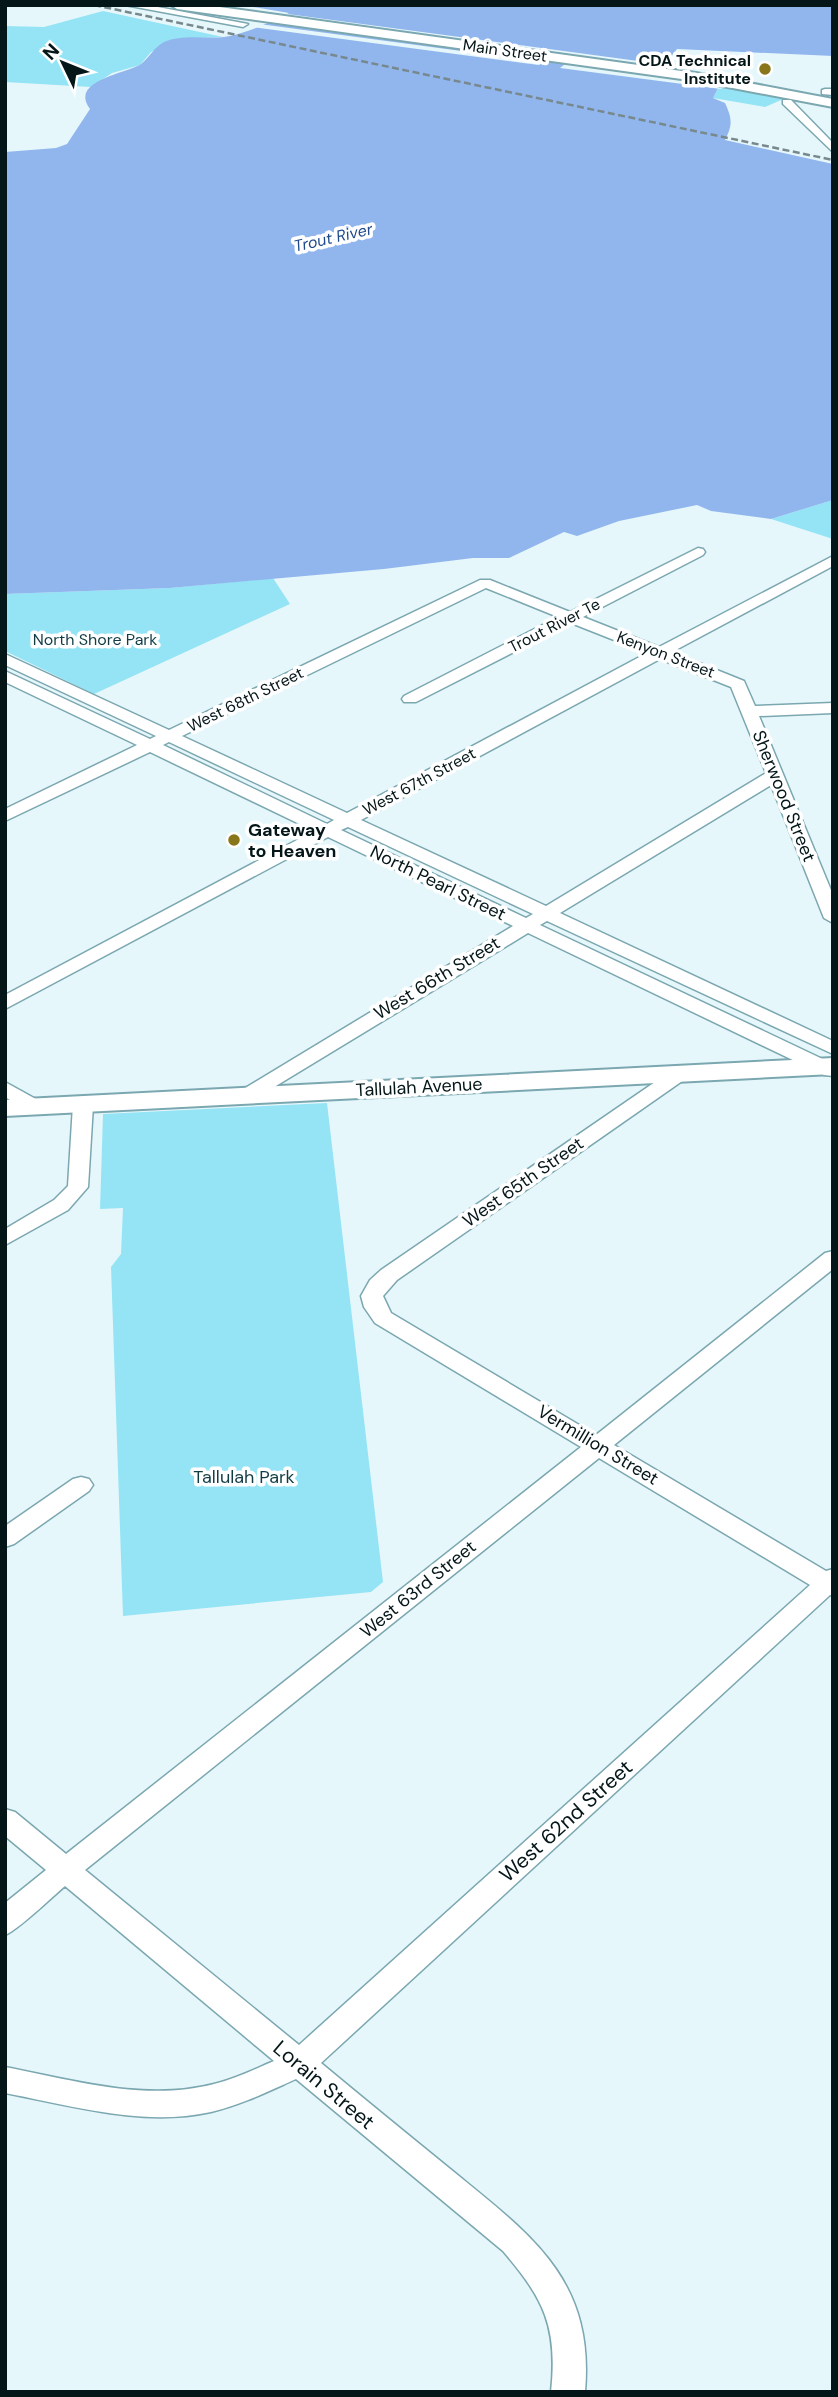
<svg xmlns="http://www.w3.org/2000/svg" width="838" height="2397" font-family="'DM Sans',sans-serif">
<rect width="100%" height="100%" fill="#e6f7fb"/>
<path fill="#94e4f5" d="M103,11l120,26 -44,2 -28,13 -11,13 -28,8 -21,14 -86,-5v-56l39,1z
M720,84l68,13 -23,10 -52,-9z
M833,500v39l-62,-20z
M273,578l17,26 -196,90 -89,-43v-57l165,-6z
M327,1103l56,479 -12,10 -248,24 -12,-349 10,-13 2,-46 -23,1 3,-95z"/>
<path fill="#91b6ee" d="M242,5h591v51l-156,-7 -11,14 54,21 -7,14 12,5c7,15 8,22 0,37l108,24v336l-62,19 -60,-8 -14,-6 -78,16 -42,15 -13,-4 -55,26h-36l-89,11 -214,19 -165,6v-442l51,-4 11,-4 23,-35c-22,-29 39,-36 51,-45 8,-6 13,-17 23,-22 18,-8 41,-3 60,-5 24,-4 44,-14 65,-24z"/>
<path fill="#e6f7fb" d="M280,13l410,55 31,13 -456,-60z
M259,24l285,38 -5,3 -287,-38z
M565,64l158,21 -2,4 -161,-21z"/>
<g fill="none" stroke-linecap="round" stroke-linejoin="round">
<defs>
<path id="minor" d="M125,5h22l101,19 -5,3z
M825,89h8v6l-11,-1v-4z
M783,100h8l42,43v9l-50,-48z
M698,548l5,1 2,3 -2,3 -120,62 76,30 174,-91v10l-161,86 72,29 11,25 78,-3v10l-74,3 74,179v28l-9,-5 -53,-133 -211,128 273,128v13l-286,-133 -7,4 293,139v12l-9,-1 -296,-142 -277,168h-14l-3,-4 3,-4 276,-167 -185,-89 -323,172v-14l309,-164 -164,-79 -145,69v-12l132,-64 -132,-63v-11l145,68 6,-3 -151,-71v-11l164,76 311,-150h10l80,32zM486,588l72,29 -154,79 -2,3 2,3h12l155,-79 76,30 -300,160 -165,-77zM660,659l71,28 35,86 -220,133 -185,-86zM169,742l165,78 -7,4 -164,-79zM348,827l185,87 -7,4 -185,-88z
M681,1067l7,2 3,4 -3,4 -291,203 -14,16 8,17 205,122 229,-182 8,-2v18l-219,176 212,126 7,-2v27l-3,-1 -509,468c42,35 85,70 128,105 79,65 146,109 136,224h-34c7,-65 -7,-93 -48,-141l-207,-172c-27,12 -55,26 -85,33 -68,15 -138,-6 -206,-19v-26c68,13 140,35 209,17 21,-5 41,-15 60,-23l-209,-175c-13,11 -47,44 -60,49v-32l41,-33 -41,-34v-27l10,3 51,42 515,-407 -206,-124 -11,-16 -3,-11 9,-16 11,-10 293,-201zM599,1458l211,127 -511,460 -214,-175z
M5,1082l38,21 3,4 -3,4h-14l-24,-14z
M83,1099l7,2 3,4 -5,82 -20,23 -63,35v-16l49,-29 14,-14 5,-81 3,-4z
M81,1477l8,2 4,6 -4,6 -75,53 -9,3v-21l68,-47z"/>
<path id="major" d="M171,5h34l491,68 137,26v8l-137,-26 -519,-72z
M833,1058v16l-828,42v-16z"/>
</defs>
<use href="#minor" stroke="#7ba7b0" stroke-width="3"/>
<use href="#major" stroke="#7ba7b0" stroke-width="4"/>
<use href="#minor" fill="#fff" fill-rule="evenodd"/>
<use href="#major" fill="#fff" fill-rule="evenodd"/>
<path stroke="#78898d" stroke-width="2.5" stroke-dasharray="7 3.5" stroke-linecap="butt" d="M94,5l739,155"/>
</g>
<g fill="#8a761a" stroke="#fff" stroke-width="2.5">
<circle cx="765" cy="69" r="7"/>
<circle cx="234" cy="840" r="7"/>
</g>
<g text-anchor="middle" stroke-width="7" stroke-linejoin="round" paint-order="stroke">
<g font-size="16" fill="#051619" stroke="#fff">
<text transform="translate(505 50) rotate(8)" y="6">Main Street</text>
<text transform="translate(554 625) rotate(-27)" y="6">Trout River Te</text>
<text transform="translate(666 654) rotate(21)" y="6">Kenyon Street</text>
<text transform="translate(245 699) rotate(-26)" y="6">West 68th Street</text>
<text transform="translate(419 781) rotate(-28)" y="6">West 67th Street</text>
</g>
<g font-size="16" font-weight="bold" fill="#051619" stroke="#fff" text-anchor="end">
<text x="751" y="66">CDA Technical<tspan x="751" dy="18">Institute</tspan></text>
</g>
<g font-size="16" font-style="italic" fill="#1f4b8d" stroke="#fff">
<text transform="translate(333 237) rotate(-13)" y="6">Trout River</text>
</g>
<g font-size="16" fill="#113c44" stroke="#fff">
<text x="95" y="645">North Shore Park</text>
</g>
<g font-size="18" fill="#051619" stroke="#fff">
<text transform="translate(784 796) rotate(68)" y="6">Sherwood Street</text>
<text transform="translate(438 883) rotate(26)" y="6">North Pearl Street</text>
<text transform="translate(437 978) rotate(-31)" y="6">West 66th Street</text>
<text transform="translate(419 1087) rotate(-3)" y="6">Tallulah Avenue</text>
<text transform="translate(523 1182) rotate(-35)" y="6">West 65th Street</text>
<text transform="translate(598 1445) rotate(31)" y="6">Vermillion Street</text>
<text transform="translate(418 1589) rotate(-39)" y="6">West 63rd Street</text>
</g>
<g font-size="18" font-weight="bold" fill="#051619" stroke="#fff" text-anchor="start">
<text x="248" y="836">Gateway<tspan x="248" dy="21">to Heaven</tspan></text>
</g>
<g font-size="18" fill="#113c44" stroke="#fff">
<text x="244" y="1483">Tallulah Park</text>
</g>
<g font-size="21" fill="#051619" stroke="#fff">
<text transform="translate(566 1821) rotate(-42)" y="7">West 62nd Street</text>
<text transform="translate(324 2085) rotate(40)" y="7">Lorain Street</text>
</g>
</g>
<rect width="838" height="2397" fill="none" stroke="#051619" stroke-width="14"/>
<g transform="translate(63 63) rotate(313)" stroke="#ffffff" stroke-width="5" paint-order="stroke">
<path d="M0-5L12 26L0 18L-12 26Z" fill="#051619"/>
<text y="-10" font-size="19" font-weight="bold" text-anchor="middle" fill="#051619">N</text>
</g>
</svg>
